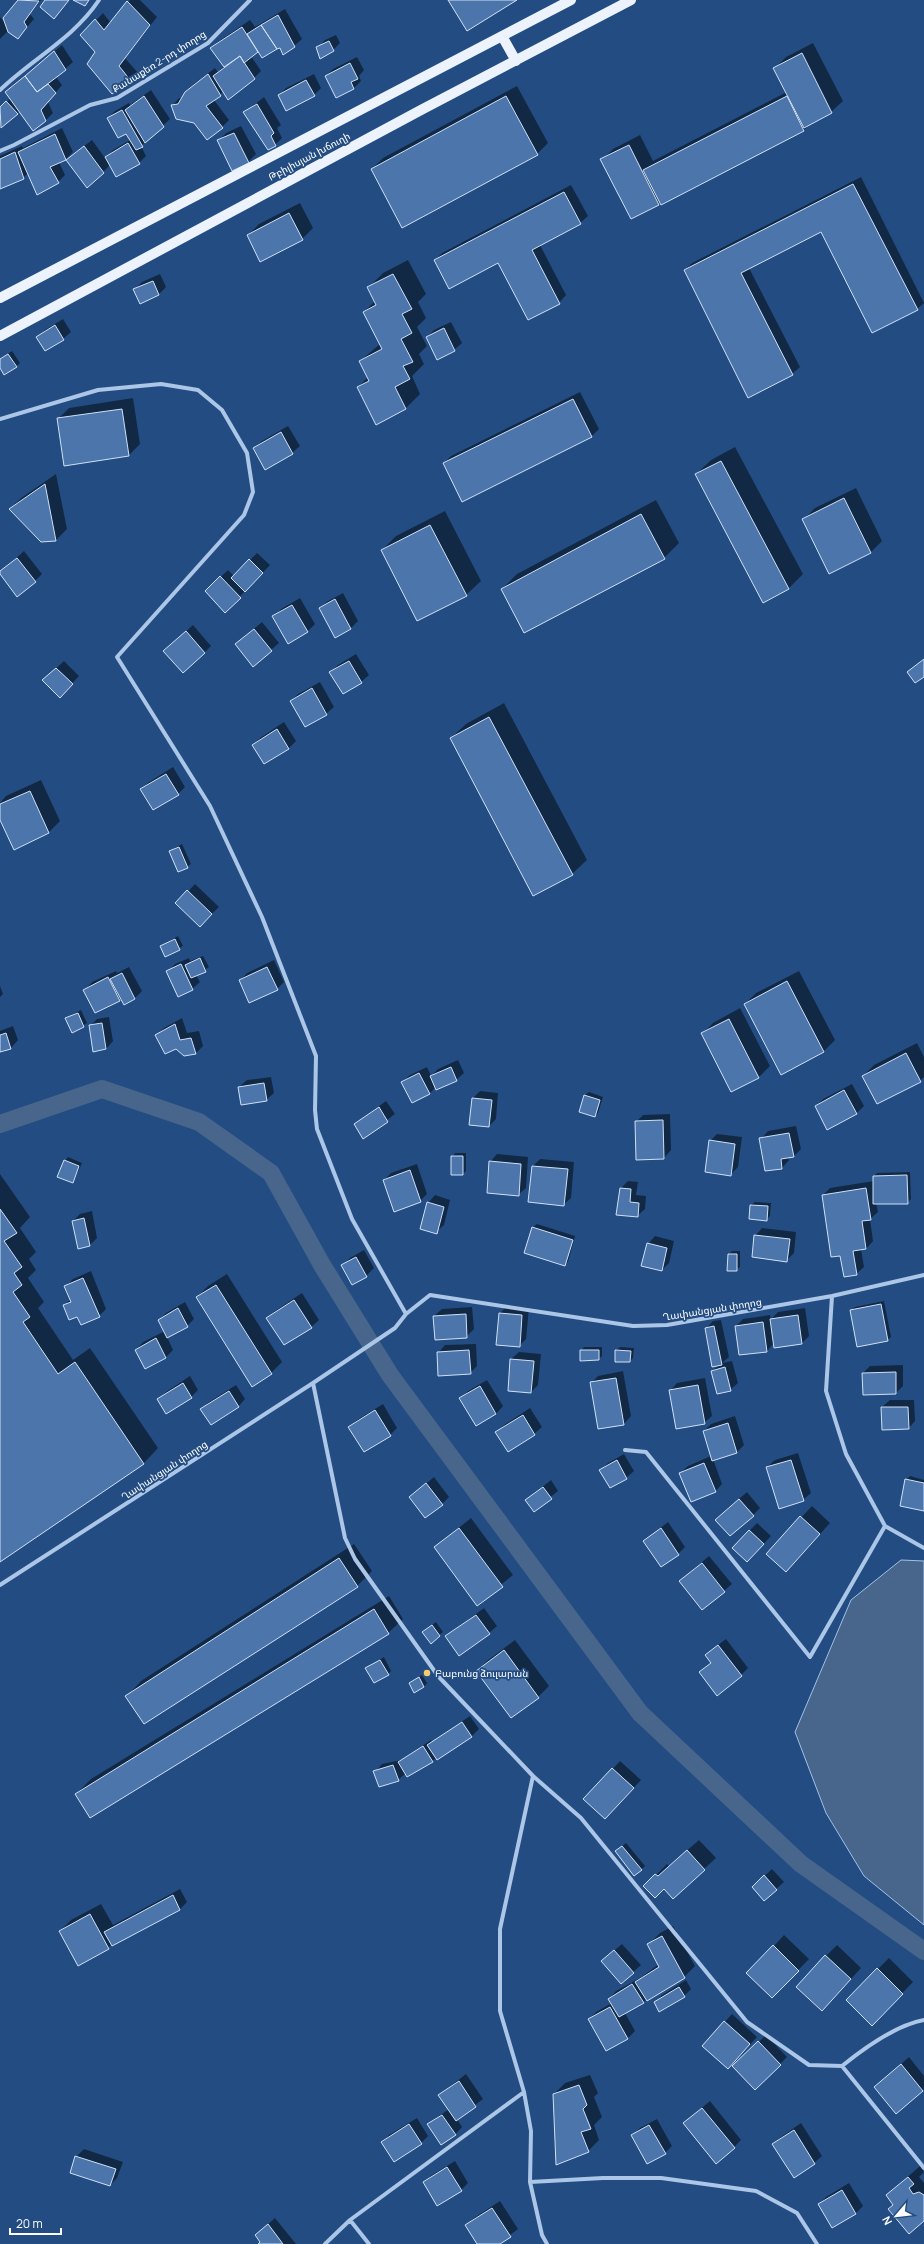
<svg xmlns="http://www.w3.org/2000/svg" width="924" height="2244" font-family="Manrope,'Noto Sans Armenian',sans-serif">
<rect width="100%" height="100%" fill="#234d82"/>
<path fill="#48668c" stroke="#9fc1e8" d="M901,1560l23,1v364l-60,-49 -38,-63 -31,-81 56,-132z"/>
<path fill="#0007" d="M20,0h21l-11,14 4,5 -16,19 -10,-7 -8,8v-22l5,5 -1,-4z
M130,0h10l17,17 -32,41 13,15 -8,7 -33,-28 -15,-17 21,-22 8,10z
M285,9l17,30 -8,7 -35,5 -8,5 10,15 -7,7 -30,13 -10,9 15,20 -7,7 -28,-4 -22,-17 7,-8h4l11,-14 21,-16 3,4 6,-6 -12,-18 7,-7 31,-21 5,7z
M336,35l4,8 -7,7 -15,-2 7,-8z
M813,43l30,58 -12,11 -20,11 -7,7 -173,88 -29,-58 11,-11 27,-14 13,26 134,-69 -12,-24 11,-11z
M62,45l11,17 -17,15 6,8 -14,17 5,11 -7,7 -26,-9 -19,16 -1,-19 11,-10 -4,-6z
M357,57l7,13 -5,6 2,5 -7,7 -18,9 -10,-21 7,-7z
M314,74l7,14 -7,7h-35l7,-7z
M517,86l31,57 -11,11 -165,15 11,-11z
M151,90l19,29 -29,27 5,10 -7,7 -29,2 -7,7 -28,-19 17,-13 13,18 8,-8 17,-10 -4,-7 -18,-15 7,-7 14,-8 1,2z
M264,97l17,28 -4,3 5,10 -7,7 -30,-33z
M241,126l15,28 -8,8 -16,7 -14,-28 8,-8z
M62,128l11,24 -7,7 -7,3 6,13 -7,7 -30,-9 -5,5 -23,10v-32l22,-10 1,2z
M861,177l63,126 -7,6 -96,-78 -72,37 51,99 -8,7 -107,-104 7,-7z
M571,185l17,31 -8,7 -40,22 26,50 -7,8 -60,-41 -64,-2 7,-7z
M300,203l13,25 -11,11 -54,-4 11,-11z
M408,260l18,34 -8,8 8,16 -9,9 10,19 -8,8 5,10 -12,12 8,18 -14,14 -48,-21 10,-10 -8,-16 20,-17 -16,-32 11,-11 -7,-13 15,-15z
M160,274l6,13 -7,7 -19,8 -6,-12 8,-8z
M63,319l8,13 -8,7 -25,-2 7,-7z
M451,322l11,21 -8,7 -27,-13 7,-7z
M12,351l8,12 -4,4 -16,-1v-7z
M580,392l19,37 -8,8 -147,26 7,-7z
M133,398l7,46 -11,11 -71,-36 11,-11z
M288,426l12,20 -8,7 -38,-5 8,-7z
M735,447l68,127 -15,15 -92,-115 15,-14z
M56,474l11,55 -11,11 -14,1 -32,-32 11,-11z
M856,488l26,53 -11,11 -41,20 -26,-53 11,-11z
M656,500l23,43 -15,15 -162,31 15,-15z
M445,511l36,70 -15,14 -84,-45 14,-14z
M24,551l18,23 -7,7 -35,-8z
M257,553l13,12 -45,47 -19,-21 22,-21 6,6z
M343,593l15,28 -7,7 -31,-20 8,-7z
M300,598l15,26 -7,7 -20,11 -14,-25 7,-8z
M262,622l17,21 -26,22 -17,-21z
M193,625l18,21 -7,7 -32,-9z
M356,654l13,21 -8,7 -30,-10 7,-7z
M64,661l15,15 -19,20 -9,-23z
M320,682l14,25 -8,7 -21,12 -14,-25 7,-7z
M504,703l83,157 -15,14 -121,-136 15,-14z
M284,722l12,19 -7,7 -24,15 -12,-18 7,-7z
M173,767l12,20 -7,7 -37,-5 8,-7z
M41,780l19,41 -11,11 -34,16 -15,-31v-14l6,-7z
M182,844l9,20 -4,3 -17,-16z
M195,884l24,23 -19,18 -23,-22z
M178,936l5,10 -18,9 -4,-9z
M203,956l6,11 -13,8 4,7 -8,7 -24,-17 7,-8 14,-6 1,3z
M274,960l10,22 -7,7 -37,-9 7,-7z
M129,967l13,24 -7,7 -11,6 -2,-5 -2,1 -35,-10 7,-8 24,-11 1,2z
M799,971l36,69 -11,11 -79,-47 11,-11z
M0,986l3,8 -3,3z
M740,1008l30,58 -11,11 -27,14 -30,-57 11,-11z
M81,1010l6,13 -4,3 -17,-8z
M109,1017l4,24 -7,8 -16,-23 7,-7z
M182,1018l5,15 12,-2 4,15 -7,7 -11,2 -29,-19 8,-8z
M13,1026l5,14 -7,8 -11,3v-20z
M917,1043l7,14v20l-4,4 -57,-5 11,-11z
M458,1060l6,13 -8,7 -20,7 -7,7 -27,-12 8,-7 17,-8 4,9 7,-7z
M271,1077l3,16 -8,7 -27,-13 8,-7z
M852,1084l12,22 -8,8 -40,-8 7,-7z
M480,1091l18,2 -2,26 -7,7 -16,-28z
M589,1092l14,5 -5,16 -3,3 -10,-21z
M386,1101l9,13 -31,23 -9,-13z
M670,1114l1,36 -7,8 -28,-36 7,-7z
M796,1126l5,23 -7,7 -6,1 1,3 -7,8 -21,-29 7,-8z
M717,1134l25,3 -4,30 -8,8 -20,-34z
M455,1153h11v18l-3,3 -11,-17z
M497,1154l31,3 -2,31 -8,7 -28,-33z
M68,1157l14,6 -9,19 -8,-21z
M540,1159l34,3 -3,36 -8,7 -30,-39z
M417,1164l10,30 -7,7 -36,-21 7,-7z
M910,1172l1,27 -4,4h-31l2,9 -8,7 3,22 -7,8h-5l3,18 -8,7 -15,-19 -18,-60 7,-7 44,-7v-5l3,-3z
M0,1174l30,43 -10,11 16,24 -7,7 7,11 -8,8 16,24 -6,6 35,52 17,-12 68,100 -14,15 -144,98z
M628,1181l10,1 -2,13 10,1 -1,13 -8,7 -16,-28z
M435,1195l15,5 -6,25 -8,7 -8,-29z
M755,1202l16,1 -1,13 -3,3 -16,-14z
M92,1211l5,27 -7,7 -11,2 -6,-26 7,-7z
M537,1224l38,12 -7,26 -4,3 -39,-12 8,-26z
M762,1228l34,4 -2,21 -7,7 -32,-24z
M655,1236l19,5 -5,22 -7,7 -14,-26z
M364,1250l10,18 -8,8 -13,7 -10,-18 7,-7z
M732,1251h8v16l-4,3 -7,-16z
M91,1271l15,38 -7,7 -21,-1 -14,-10 7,-6 -5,-13 7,-7z
M227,1274l55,88 -11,11 -74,-76 11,-11z
M302,1293l17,27 -8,7 -44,-9 8,-7z
M884,1301l7,36 -4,3 -36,-30 4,-3z
M185,1302l9,17 -7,7 -20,11 6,13 -7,7 -21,11 -9,-18 7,-8 22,-11 -6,-11 7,-7z
M507,1306l22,2 -3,31 -7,7 -22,-2 3,-31z
M472,1307l2,22 -8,8 -32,-21 8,-7z
M805,1308l4,28 -7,7h-28l-7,8 -31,-25 7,-7 27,-4 1,4 7,-7z
M721,1320l8,37 -7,6 10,-2 6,22 -8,7 -18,-19 7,-6 -13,-36 7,-8z
M476,1344l1,22 -7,7 -32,-20 7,-8z
M584,1347h18v9l-3,3 -18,-8z
M620,1347l14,1 -1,10 -3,3 -14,-10z
M519,1352l22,2 -3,31 -7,7 -20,-33z
M903,1365v21l-7,7 -32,1 -1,-21 7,-7z
M623,1371l8,45 -7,8 -33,-41 7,-7z
M190,1376l8,14 -7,7 -32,2 7,-7z
M705,1378l7,38 -8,7 -34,-32 7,-8z
M487,1380l16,26 -7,8 -35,-15 7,-8z
M236,1385l9,14 -7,8 -36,2 7,-7z
M890,1400h24l1,21 -7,8 -26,-22z
M383,1404l14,24 -7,7 -41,-8 8,-7z
M530,1408l12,19 -8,7 -38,-2 8,-7z
M735,1416l9,29 -7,7 -24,7 9,25 -7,8 -35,-19 8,-7 23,-10 -7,-25 7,-7z
M798,1453l13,40 -8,7 -36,-33 8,-7z
M624,1454l10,17 -8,7 -25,-8 7,-7z
M910,1476l14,4v30l-18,-30z
M434,1477l15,20 -7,7 -32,-7z
M551,1480l7,11 -24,19 -8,-10z
M747,1492l13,16 -7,7 -29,-3z
M812,1506l18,17 -33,37 -30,-6z
M471,1518l42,57 -36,29 -42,-57z
M668,1522l17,25 -7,7 -34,-13z
M757,1523l14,13 -17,18 -21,-6z
M354,1544l18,27 -15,15 -230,110 14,-15z
M709,1556l23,28 -29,25 -23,-28z
M389,1596l14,23 -15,14 -312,161 15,-15z
M484,1608l13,18 -8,7 -43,3z
M436,1622l7,10 -12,10 -8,-10z
M726,1639l22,29 -7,7 -41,-3 12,-10 2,-14z
M515,1640l34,46 -11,11 -61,-26 11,-11z
M384,1657l7,14 -3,3 -21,-6z
M422,1675l5,8 -3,4 -14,-4z
M470,1716l9,13 -7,7 -40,25 -26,12 -8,7 -23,-8 7,-8 19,-4 30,-20 1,2z
M620,1761l21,19 -29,31 -27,-12z
M699,1840l17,18 -43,39 -9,-10 -19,-1 22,-22 2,2z
M626,1843l19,23 -4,4 -21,-22z
M772,1869l12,13 -20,18 -4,-20z
M180,1889l7,13 -7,7 -68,35 -4,4 -48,-17 11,-11 30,-16 12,21z
M673,1926l22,40 -11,11 -59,36 10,18 -7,7 -22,12 -17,-31 7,-7 16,-9 -3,-4 7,-8 24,-13 19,-14 -10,-20 11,-11z
M784,1935l25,24 -37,38 2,-51z
M622,1944l19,21 -20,18 -11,-29z
M837,1945l24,23 -28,31 -7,-43z
M889,1958l24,24 -41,42 -25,-24z
M686,1980l5,9 -7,7 -29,7 7,-8z
M732,2014l25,23 -22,24 -32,-15z
M766,2035l21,22 -32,32 -22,-23z
M909,2057l15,19v13l-28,23 -21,-25z
M466,2074l17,25 -26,20 5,8 -7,8 -27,-11 21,-15 -10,-14z
M590,2075l8,18 -4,4 8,20 -8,8 5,15 -11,11 -34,-57 11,-11z
M710,2101l31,39 -7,7 -42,-31z
M417,2118l11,18 -7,7h-39l7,-8z
M657,2119l15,27 -7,7 -32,-18 7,-7z
M801,2123l21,33 -8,7 -41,-19 8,-7z
M84,2149l39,13 -6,16 -7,7 -34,-28z
M455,2161l13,22 -7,7 -37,-8 8,-7z
M920,2166l4,6 -5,5 5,6v37l-35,-11 5,-5 -7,-9z
M849,2183l14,23 -7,7 -23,14 -14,-23 7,-7z
M500,2201l18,28 -20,15h-20l-12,-18 8,-8z
M275,2218l21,26h-38l3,-3 -5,-6z"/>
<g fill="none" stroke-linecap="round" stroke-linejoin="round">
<path stroke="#48668c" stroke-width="18" d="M0,1124l102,-35 97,33 72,51 51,92 68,110 250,338 161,151 123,87"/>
</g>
<path fill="#4c76ab" stroke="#cfe0f6" d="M18,0l21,1 -15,21 3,5 -9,12 -10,-7 -5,-14z
M45,0h24l-15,19 -14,-12z
M73,0h16l-4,6z
M448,0h69l-50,31z
M127,1l23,24 -31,41 12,15 -19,13 -25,-30 8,-12 -15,-17 15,-16 9,11z
M278,15l17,32 -12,8 -3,-7 -3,1 -16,-24z
M261,25l16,24 -15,9 -15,-24z
M242,27l16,25 -14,11 -4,-7 -16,11 -14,-19z
M329,41l5,10 -14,8 -4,-12z
M54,51l12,19 -29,22 -12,-16z
M802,53l30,60 -28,15 -31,-60z
M240,56l15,23 -27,21 -15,-24z
M350,63l8,16 -7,3 3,7 -18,9 -11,-22z
M208,74l13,22 -15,10 17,22 -16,12 -13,-17 -18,-4 -5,-14 7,-1 7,-12z
M25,76l12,16 11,-8 8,9 -15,17 5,11 -13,10 -28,-39z
M306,80l9,16 -29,15 -8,-16z
M144,96l20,31 -19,16 -20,-33z
M506,96l32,59 -136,73 -31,-59z
M787,96l17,35 -143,74 -18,-35z
M6,101l12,13 -17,14 -1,-21z
M257,104l17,29 -3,3 5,10 -8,4 -25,-38z
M122,110l21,37 -7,3 -10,-16 -8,4 -11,-20z
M234,133l15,30 -17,8 -15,-31z
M55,134l11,26 -16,7 9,16 -22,12 -19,-43z
M128,143l12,21 -24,13 -11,-20z
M629,145l30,60 -28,14 -31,-60z
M84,146l20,27 -17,15 -21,-28z
M15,152l9,27 -24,10v-30z
M853,184l65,126 -46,23 -51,-101 -80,41 52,102 -45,23 -64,-128z
M564,192l17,32 -49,26 28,54 -32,16 -30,-57 -49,26 -15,-29z
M289,213l14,27 -43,22 -13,-27z
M393,274l19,35 -10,5 10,19 -11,6 12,23 -10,4 7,13 -15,8 11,22 -30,16 -19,-38 12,-6 -10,-20 23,-12 -19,-37 13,-7 -9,-18z
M153,281l6,14 -19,9 -7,-15z
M55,325l9,15 -19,11 -9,-14z
M444,328l11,23 -18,9 -11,-23z
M8,354l9,13 -13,8 -4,-7v-9z
M573,399l19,38 -130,65 -19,-39z
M122,409l7,47 -65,10 -7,-48z
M281,432l12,22 -28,16 -12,-22z
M721,461l68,128 -26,14 -68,-129z
M45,484l11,57 -15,1 -32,-33z
M844,498l27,55 -42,21 -27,-55z
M641,514l24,45 -141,74 -23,-44z
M430,525l37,71 -50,25 -36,-71z
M17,558l19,24 -19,15 -17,-23v-3z
M249,559l14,14 -18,19 -14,-14z
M220,576l21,22 -16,15 -20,-22z
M335,599l16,30 -16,9 -16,-30z
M292,605l16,27 -20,12 -16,-28z
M254,629l18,22 -19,16 -18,-23z
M186,631l19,22 -22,20 -20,-22z
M924,659v18l-9,6 -8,-11z
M349,661l13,22 -19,11 -14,-22z
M56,668l17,16 -13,14 -18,-18z
M312,688l15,27 -22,12 -15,-26z
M489,717l84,158 -40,21 -83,-158z
M277,729l12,20 -25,15 -12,-19z
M166,774l13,21 -26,15 -13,-21z
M30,791l19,42 -35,17 -14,-30v-16z
M179,847l9,21 -10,4 -9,-21z
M187,890l25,24 -12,13 -25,-24z
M175,939l5,11 -15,7 -5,-11z
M200,958l6,14 -15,6 -6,-13z
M181,964l12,26 -15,7 -12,-26z
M267,967l11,23 -29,13 -10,-23z
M122,973l13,26 -11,6 -14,-26z
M108,977l12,24 -25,12 -12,-23z
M787,981l37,71 -43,23 -37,-71z
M78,1013l6,14 -12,6 -7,-15z
M729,1019l30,59 -28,14 -30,-59z
M102,1023l4,26 -13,3 -4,-27z
M175,1024l5,16 11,-2 5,16 -12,2 -8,-7 -11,5 -10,-19z
M6,1033l5,16 -11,3v-17z
M906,1053l15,29 -44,22 -15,-28z
M451,1067l6,14 -21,9 -6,-14z
M419,1073l11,21 -18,9 -11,-21z
M264,1083l3,18 -26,4 -3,-18z
M844,1090l13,24 -30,16 -12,-24z
M584,1095l16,5 -5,17 -16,-5z
M472,1098l20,2 -3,27 -20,-2z
M379,1107l9,15 -25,17 -9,-15z
M663,1120l1,39 -28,1 -1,-39z
M789,1133l5,24 -13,2 1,10 -17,2 -6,-33z
M709,1140l26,4 -4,32 -26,-4z
M451,1156h12v19h-12z
M64,1160l15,6 -6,17 -16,-6z
M489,1161l32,3 -2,32 -32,-3z
M532,1166l36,3 -4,37 -36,-4z
M410,1170l11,32 -27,10 -11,-32z
M907,1175l1,29h-35v-28z
M620,1188l11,1 -1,13 9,1 -1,14 -22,-2z
M866,1188l5,32 -9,1 4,28 -13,2 4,24 -13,2 -4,-21 -9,1 -9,-62z
M427,1202l17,5 -7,27 -17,-5z
M750,1205l18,1 -1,15 -18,-2z
M0,1209l17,24 -13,8 18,26 -8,6 8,12 -9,7 17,25 -7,5 35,52 17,-12 69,102 -144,98z
M84,1218l6,28 -12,3 -6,-28z
M532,1227l41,13 -8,26 -41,-13z
M754,1235l36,4 -3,23 -35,-5z
M647,1243l20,5 -5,23 -21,-5z
M728,1254h9v17h-10z
M356,1257l11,20 -15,8 -11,-20z
M83,1278l17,39 -19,8 -4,-8 -8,3 -6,-15 8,-3 -7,-16z
M216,1285l56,89 -20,13 -56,-90z
M294,1300l18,28 -28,17 -18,-27z
M881,1304l7,37 -31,6 -7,-37z
M178,1308l10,19 -21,11 -9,-18z
M499,1313l23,2 -2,32 -24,-2z
M466,1314l1,24 -32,2 -2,-24z
M798,1315l4,29 -28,4 -4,-29z
M763,1322l4,30 -28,3 -4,-29z
M714,1326l8,39 -10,2 -7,-39z
M156,1338l10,20 -21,11 -10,-19z
M469,1350l2,24 -33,2 -1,-24z
M580,1350h19v10l-19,1z
M615,1350l16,1 -1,11h-15z
M510,1359l24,2 -3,32 -23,-2z
M725,1367l6,24 -14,3 -6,-23z
M896,1372v22l-33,1 -1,-22z
M616,1378l8,47 -26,4 -8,-47z
M183,1383l9,15 -26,16 -9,-15z
M698,1385l7,39 -29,5 -7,-39z
M480,1386l16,28 -20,12 -17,-28z
M229,1391l10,16 -28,18 -11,-16z
M881,1407h27l1,22 -27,1z
M375,1410l16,26 -27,16 -16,-25z
M523,1415l12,20 -27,17 -13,-20z
M728,1423l9,30 -25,8 -9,-30z
M617,1460l10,19 -17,9 -11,-18z
M791,1460l13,41 -25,8 -13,-42z
M704,1463l12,29 -25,10 -12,-29z
M905,1479l19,4v28l-24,-5z
M426,1483l17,22 -18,13 -16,-21z
M543,1487l9,12 -18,13 -9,-12z
M739,1499l15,17 -24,20 -15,-16z
M800,1516l20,18 -34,38 -20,-18z
M459,1528l44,59 -26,19 -43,-59z
M661,1528l18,27 -18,12 -18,-26z
M749,1530l15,14 -17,18 -15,-14z
M339,1558l19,29 -214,137 -19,-28z
M702,1563l23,29 -23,18 -23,-29z
M374,1609l15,25 -299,184 -15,-24z
M476,1615l14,19 -31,22 -14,-20z
M432,1625l8,11 -9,8 -9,-12z
M718,1645l24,31 -25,20 -18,-24 12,-9 -6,-8z
M504,1650l35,48 -28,20 -35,-47z
M380,1660l9,15 -15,8 -9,-15z
M419,1677l5,10 -10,6 -5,-10z
M462,1722l10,15 -35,23 -10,-15z
M423,1746l10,16 -26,15 -9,-15z
M393,1765l6,16 -20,6 -6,-16z
M612,1768l22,20 -29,31 -22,-20z
M622,1846l20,24 -8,6 -19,-25z
M687,1850l18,20 -32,29 -9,-10 -9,9 -12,-12 12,-12 3,2z
M764,1875l13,15 -13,11 -12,-14z
M173,1895l7,15 -68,36 -8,-14z
M90,1914l19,35 -31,17 -19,-35z
M662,1936l23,42 -38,23 -12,-19 24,-15 -12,-23z
M773,1945l26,26 -27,27 -26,-25z
M614,1950l20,23 -13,11 -20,-23z
M825,1955l26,24 -29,32 -26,-24z
M877,1968l26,26 -31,32 -26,-26z
M632,1984l12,19 -25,14 -11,-18z
M679,1987l6,10 -26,15 -5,-10z
M610,2007l18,32 -22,12 -18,-32z
M724,2021l26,23 -22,25 -26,-23z
M758,2041l23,24 -26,25 -23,-24z
M901,2064l22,27 -27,23 -22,-27z
M459,2081l17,26 -20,14 -18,-26z
M579,2085l8,20 -4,4 8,20 -10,3 8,20 -33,13 -3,-71z
M702,2108l33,40 -19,16 -33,-41z
M442,2115l14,20 -15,10 -14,-21z
M409,2124l13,20 -28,18 -13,-20z
M649,2125l17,29 -19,10 -16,-29z
M794,2130l21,34 -21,14 -22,-34z
M75,2156l41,13 -6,17 -40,-13z
M447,2167l15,24 -25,15 -14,-24z
M908,2177l6,7 -5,4 4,6 6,-2 5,3v26l-15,13 -21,-25 5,-4 -7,-10z
M842,2190l14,24 -24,14 -14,-24z
M492,2208l19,29 -11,7h-23l-12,-19z
M268,2224l15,20h-25l2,-2 -5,-7z"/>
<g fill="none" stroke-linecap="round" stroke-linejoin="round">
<path stroke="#abc6e7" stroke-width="4" d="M0,90c32,-31 74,-52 99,-90
M0,151l14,-6 76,-40 27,-7 91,-55 42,-43
M0,419l98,-29 63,-6 37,6 24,20 25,43 6,39 -9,23 -127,142 93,149 52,111 54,139 -1,54 2,19 35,90 54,95
M832,1296l-6,95 20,63 39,72 39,22
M313,1383l32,155 10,21 83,117 95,100 48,42 166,204 62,43 33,1c21,-17 55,-41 82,-46
M625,1450l21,2 164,205 75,-131
M0,1585l313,-202 82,-55 11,-14 24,-19 203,31 34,-1 165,-29 92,-21
M842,2066l82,102
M524,2092l7,39 -1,51 12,53 5,9
M530,2182l73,-4h58l95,13 41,22 20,31
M350,2220l19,24
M325,2244l25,-24 174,-128 -24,-81v-82l33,-153"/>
<path stroke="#edf3fd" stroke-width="10" d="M502,36l14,25
M0,298l571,-298
M0,336l421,-226 210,-110"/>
</g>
<circle fill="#f2cc6e" stroke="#234d82" stroke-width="1.5" cx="427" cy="1673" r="4"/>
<g text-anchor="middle" stroke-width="3.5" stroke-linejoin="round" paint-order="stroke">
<g font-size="10" fill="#fff" stroke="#234d82">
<text transform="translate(159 61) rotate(-32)" y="4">Քանաքեռ 2-րդ փողոց</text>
<text transform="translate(309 156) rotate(-28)" y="4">Թբիլիսյան խճուղի</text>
<text transform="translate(712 1309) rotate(-9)" y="4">Ղափանցյան փողոց</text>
<text transform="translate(164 1470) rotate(-33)" y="4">Ղափանցյան փողոց</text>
</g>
<g font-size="10" fill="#fff" stroke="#234d82" text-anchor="start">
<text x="435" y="1677">Բաբունց ձուլարան</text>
</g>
</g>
<g transform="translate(896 2216) rotate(242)" stroke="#234d82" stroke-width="3" paint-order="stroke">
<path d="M0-3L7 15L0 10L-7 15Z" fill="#ffffff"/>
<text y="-6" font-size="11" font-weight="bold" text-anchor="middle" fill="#ffffff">N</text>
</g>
<path d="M10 2228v6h51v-6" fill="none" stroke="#ffffff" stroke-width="2"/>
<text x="16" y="2228" font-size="12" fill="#ffffff" stroke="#234d82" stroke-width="3" paint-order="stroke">20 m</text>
</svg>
